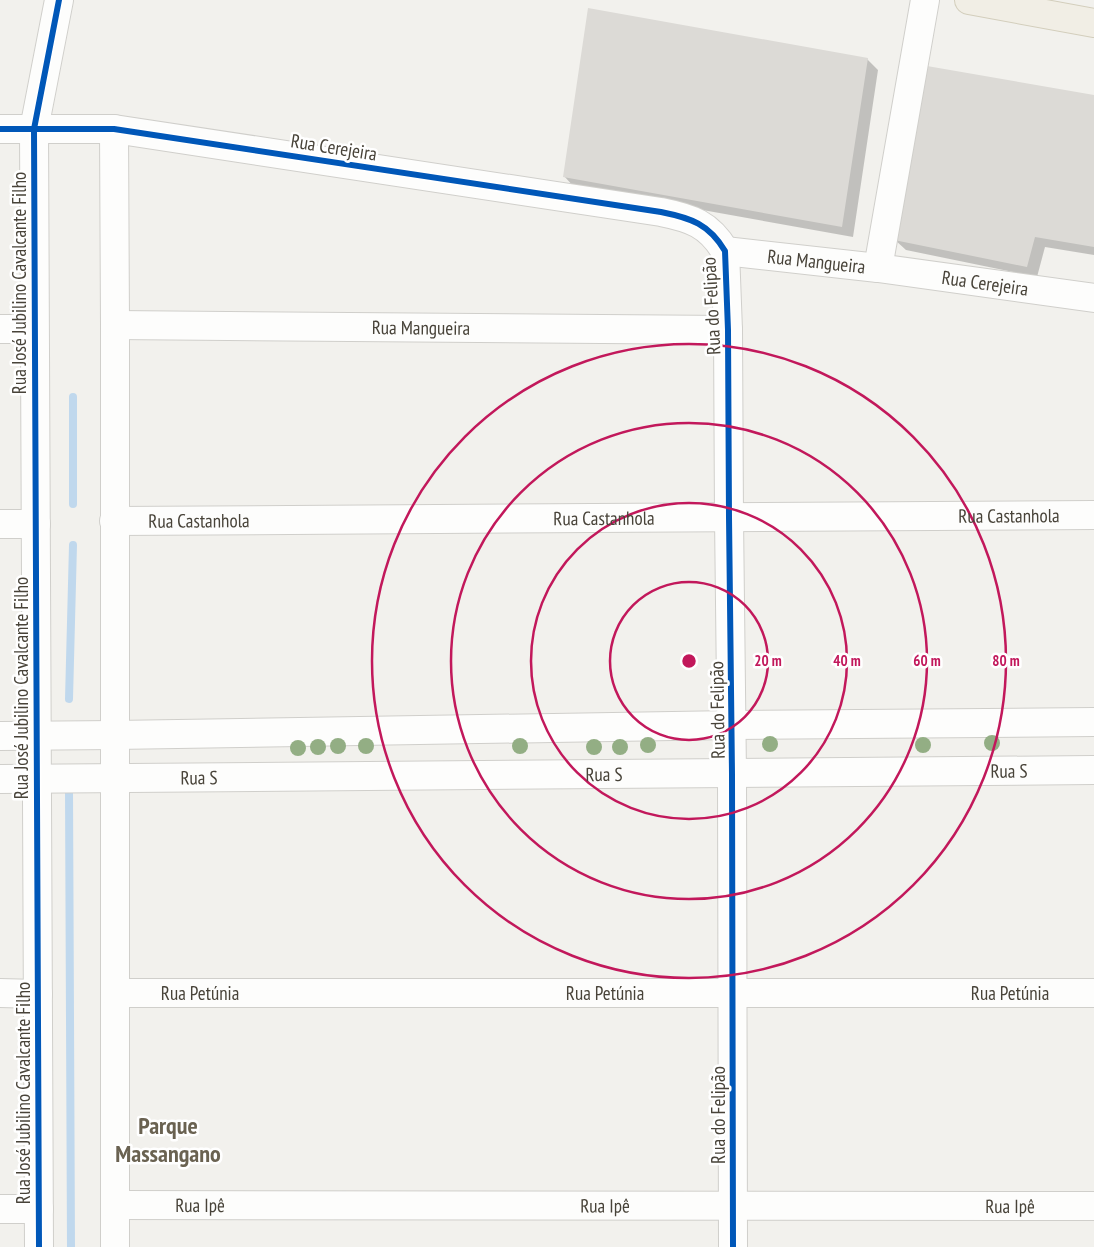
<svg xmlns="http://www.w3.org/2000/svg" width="1094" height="1247" font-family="'PT Sans Narrow',sans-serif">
<rect width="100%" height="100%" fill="#f2f1ed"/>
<path fill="#0003" d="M867,59l11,11 -25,167 -279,-50 -10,-11z
M1094,96v159l-49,-8 -8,30 -131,-27 -11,-10z"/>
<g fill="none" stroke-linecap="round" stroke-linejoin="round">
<path stroke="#c0d8ed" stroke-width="8" d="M73,504v-107
M69,699l4,-154
M69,790l2,457"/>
</g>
<path fill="#dcdad6" d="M588,8l280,50 -26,169 -279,-50z
M927,66l167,29v152l-59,-10 -8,30 -133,-27z"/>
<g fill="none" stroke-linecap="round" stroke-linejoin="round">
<defs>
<g id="street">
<path d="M0,129h114l547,83c30,6 48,12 64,39l3,79 1,187 3,257 1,473"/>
<path d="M114,129l1,196v922"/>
<path id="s1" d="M725,251l153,17 216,30"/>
<path d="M878,268l47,-268"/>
<path id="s2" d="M115,325l613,5"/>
<path d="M0,329h34"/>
<path id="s3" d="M114,521l980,-6"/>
<path d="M0,524h36"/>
<path d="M0,736l115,-1 617,-10 362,-3"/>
<path id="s4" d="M0,779l1094,-9"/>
<path d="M0,993l38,1"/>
<path id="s5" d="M115,993h979"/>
<path id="s6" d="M115,1205l979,1"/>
<path d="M0,1209h39"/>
<path d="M39,1247l-5,-1118 25,-129"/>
</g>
<path id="primary" d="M969,0l125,23"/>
</defs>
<use href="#street" stroke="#d0cfcb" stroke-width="30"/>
<use href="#primary" stroke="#d3cebc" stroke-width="30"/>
<use href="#street" stroke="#fdfdfc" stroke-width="28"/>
<use href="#primary" stroke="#f1eee5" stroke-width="28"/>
<defs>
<path id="cycleway" d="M0,129h114l547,83c30,6 48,12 64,39l3,79 1,187 3,257 1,473
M39,1247l-5,-1118 25,-129"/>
</defs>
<use href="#cycleway" stroke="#fff" stroke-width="9"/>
<use href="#cycleway" stroke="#0057b8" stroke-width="6"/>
</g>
<g fill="#93ae84">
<circle cx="992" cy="743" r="8"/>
<circle cx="770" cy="744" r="8"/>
<circle cx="648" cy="745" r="8"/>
<circle cx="923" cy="745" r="8"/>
<circle cx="338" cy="746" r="8"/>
<circle cx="366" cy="746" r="8"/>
<circle cx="520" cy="746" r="8"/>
<circle cx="318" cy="747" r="8"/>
<circle cx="594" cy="747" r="8"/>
<circle cx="620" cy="747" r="8"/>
<circle cx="298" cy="748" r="8"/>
</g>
<g fill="none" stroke="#c2185b" stroke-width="2.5">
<circle cx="689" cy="661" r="79"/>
<circle cx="689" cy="661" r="158"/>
<circle cx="689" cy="661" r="238"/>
<circle cx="689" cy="661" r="317"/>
</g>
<g text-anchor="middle" stroke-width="5" stroke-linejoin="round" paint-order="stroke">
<g font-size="19" fill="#484339" stroke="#fff">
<text transform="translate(334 147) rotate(9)" y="7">Rua Cerejeira</text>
<text dy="7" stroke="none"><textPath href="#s1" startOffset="92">Rua Mangueira</textPath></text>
<text transform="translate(19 283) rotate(-90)" y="7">Rua José Jubilino Cavalcante Filho</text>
<text dy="7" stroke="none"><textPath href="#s1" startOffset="262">Rua Cerejeira</textPath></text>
<text transform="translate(711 306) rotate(-93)" y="7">Rua do Felipão</text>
<text dy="7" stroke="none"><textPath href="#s2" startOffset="306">Rua Mangueira</textPath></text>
<text dy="7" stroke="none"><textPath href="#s3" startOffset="895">Rua Castanhola</textPath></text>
<text dy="7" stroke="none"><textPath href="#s3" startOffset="490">Rua Castanhola</textPath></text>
<text dy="7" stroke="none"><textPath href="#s3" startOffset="85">Rua Castanhola</textPath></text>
<text transform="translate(21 688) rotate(-90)" y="7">Rua José Jubilino Cavalcante Filho</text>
<text transform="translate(717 710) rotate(-91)" y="7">Rua do Felipão</text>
<text dy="7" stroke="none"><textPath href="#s4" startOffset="1009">Rua S</textPath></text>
<text dy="7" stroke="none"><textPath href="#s4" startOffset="604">Rua S</textPath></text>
<text dy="7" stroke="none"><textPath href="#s4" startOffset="199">Rua S</textPath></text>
<text dy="7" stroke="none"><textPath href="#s5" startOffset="85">Rua Petúnia</textPath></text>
<text dy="7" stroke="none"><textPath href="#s5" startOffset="490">Rua Petúnia</textPath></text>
<text dy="7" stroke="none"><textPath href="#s5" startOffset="895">Rua Petúnia</textPath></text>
<text transform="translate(23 1093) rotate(-90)" y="7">Rua José Jubilino Cavalcante Filho</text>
<text transform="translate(718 1115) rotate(-90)" y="7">Rua do Felipão</text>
<text dy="7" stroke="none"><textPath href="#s6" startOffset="85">Rua Ipê</textPath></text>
<text dy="7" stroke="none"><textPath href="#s6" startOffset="490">Rua Ipê</textPath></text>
<text dy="7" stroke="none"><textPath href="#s6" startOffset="895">Rua Ipê</textPath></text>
</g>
<g font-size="24" font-weight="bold" fill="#6a6251" stroke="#fff">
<text x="168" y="1134">Parque<tspan x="168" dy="28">Massangano</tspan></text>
</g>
</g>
<circle cx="689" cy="661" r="8" fill="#c2185b" stroke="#fff" stroke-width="2.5"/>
<g font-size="15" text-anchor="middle" font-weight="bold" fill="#c2185b" stroke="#fff" stroke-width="5" stroke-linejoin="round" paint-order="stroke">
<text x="768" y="666">20 m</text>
<text x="847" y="666">40 m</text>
<text x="927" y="666">60 m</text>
<text x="1006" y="666">80 m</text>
</g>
</svg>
